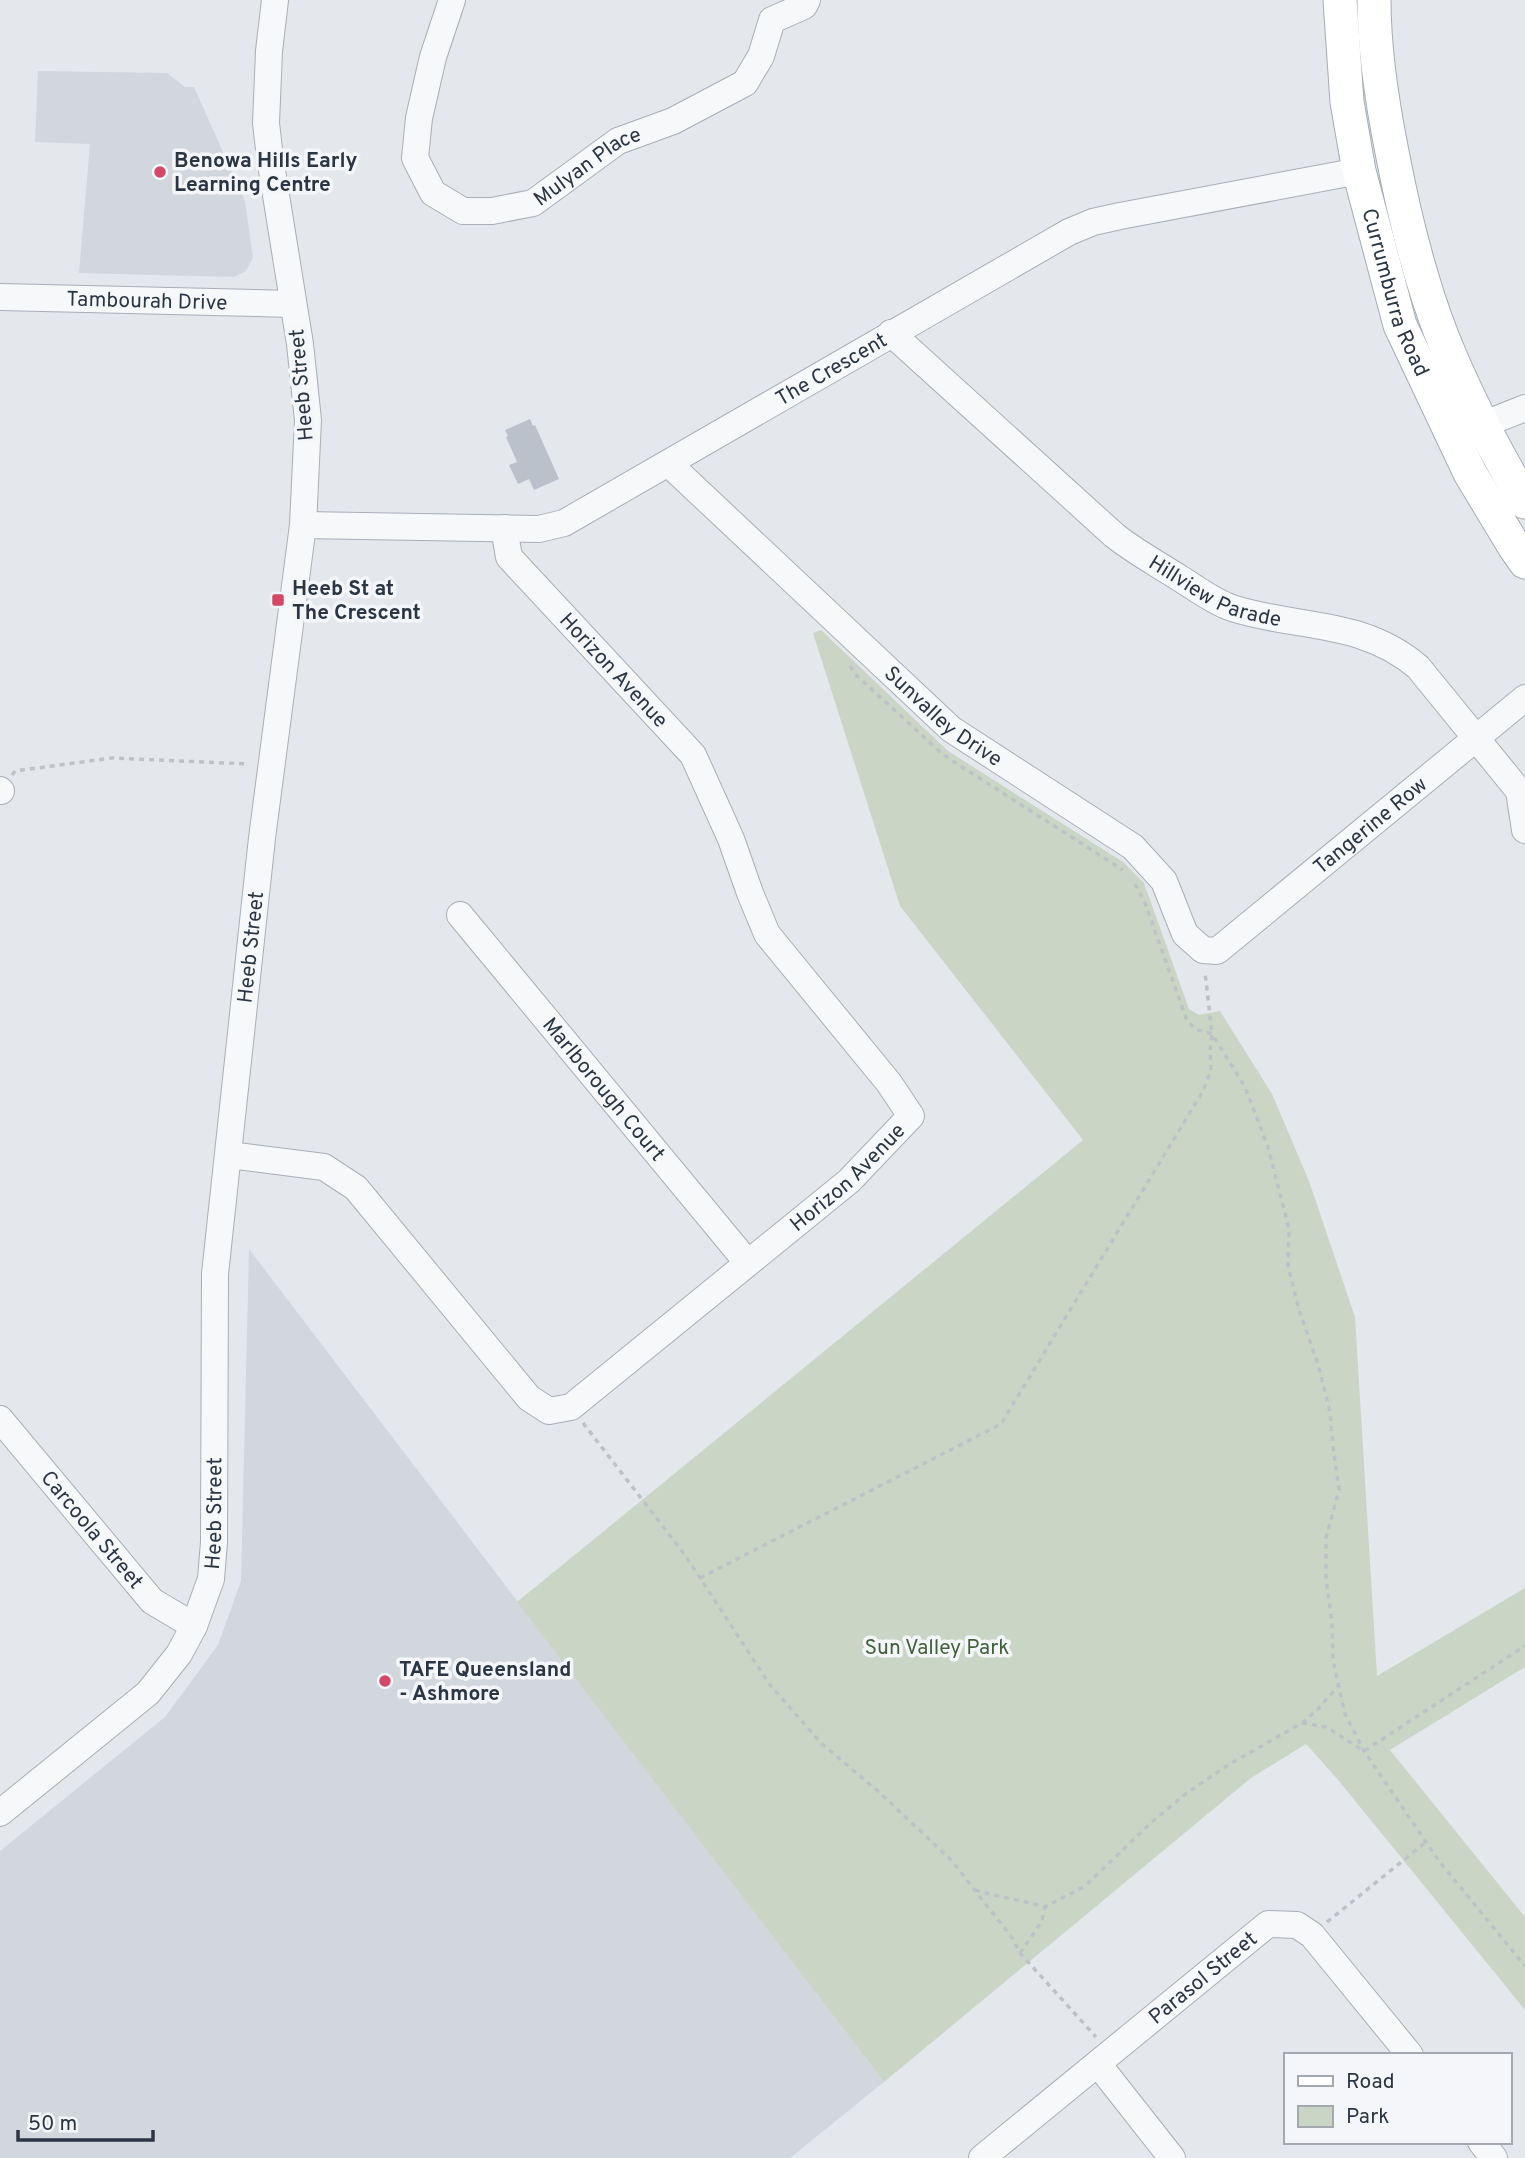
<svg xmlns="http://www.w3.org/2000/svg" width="1525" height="2158" font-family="Overpass,sans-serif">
<rect width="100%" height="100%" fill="#e4e7ec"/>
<path fill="#d2d7de" d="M38,71l129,2 18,14h9l51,114 8,57 -7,13 -12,6 -155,-4 11,-129 -55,-2z
M249,1249l635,833 -94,76h-790v-307l165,-134 53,-72 23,-64z"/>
<path fill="#cad6c5" d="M821,630l127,121 175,111 21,21 45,126 10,6 21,-4 52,83 37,87 46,136 22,359 148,-88v79l-135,83 135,167v93l-186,-229 -33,-37 -55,34 -367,304 -367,-480 566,-462 -183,-234 -87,-273z"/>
<path fill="#bbc1ca" d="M530,419l3,7 2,-1 24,54 -25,11 -5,-11 -11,5 -9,-19 8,-3 -11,-25 2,-1 -3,-6z"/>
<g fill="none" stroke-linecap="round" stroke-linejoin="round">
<defs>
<g id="minor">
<path id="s1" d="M452,0l-19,57 -14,61 -4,40 18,35 30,18h29l41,-8 85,-62 55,-20 72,-38 16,-27 11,-36 32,-14 3,-6"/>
<path id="s2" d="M0,297l293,7"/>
<path id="s3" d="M891,333l223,202c21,17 44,29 67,44 16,10 33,23 51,29 65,21 130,11 186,59l101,124 6,39"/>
<path d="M1482,425l43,-17"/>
<path id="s4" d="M669,464l282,265 182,118 31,34 21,53 18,16 14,1 308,-253"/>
<path id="s5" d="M303,525l236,4 25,-6 505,-291 24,-10 27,-6 239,-45"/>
<path d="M0,790l1,1"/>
<path id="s6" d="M460,915l287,347"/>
<path id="s7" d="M229,1155l95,12 32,21 173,210 20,13 22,-4 278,-226 62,-65 -22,-33 -122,-149 -17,-41 -19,-54 -38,-84 -184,-198 -5,-29"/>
<path id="s8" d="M0,1419l152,182 42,25"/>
<path id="s9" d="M0,1813l148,-120 31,-39 15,-28 17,-47 3,-37 1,-268 47,-436 41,-313 5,-105 -8,-76 -30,-186 -4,-35 3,-72 6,-51"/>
<path d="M1098,2064l74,94"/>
<path d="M1481,2142l13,16"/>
<path id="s10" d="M982,2158l286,-234 29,1 15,10 98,120"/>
</g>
<g id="major">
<path id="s11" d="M1340,0l7,102 12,69 41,154 70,148 44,73 11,16"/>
<path d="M1374,0c0,51 8,102 18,152 12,63 27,125 50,184 23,58 52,113 83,166"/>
</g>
</defs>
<use href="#minor" stroke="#a9aeb7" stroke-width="28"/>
<use href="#major" stroke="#a3acb8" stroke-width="35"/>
<path stroke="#bec2c7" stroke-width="3.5" stroke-dasharray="5 5" stroke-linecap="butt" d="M850,666l5,8 83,76 13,10 172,110
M12,775l3,-4 97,-13 137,6
M1135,884l10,19 41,115 9,11 17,5 33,53 23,60 21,82 -1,37 11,44 19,54 12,48 3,34 6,44 -13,48v40l6,45 1,37 12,54 19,37 75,110 86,105
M583,1423l102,132 85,130 51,58 58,49 73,69 61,78 7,14 76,84
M700,1578l301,-154 202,-333 8,-20 -1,-19 2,-18 -7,-62
M1302,1723l24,4 38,24 161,-105
M975,1890c23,7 46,10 70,17l40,-21 68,-65 34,-28 41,-28 74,-42 16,-14 20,-23
M1327,1922l99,-80
M1020,1953l22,-32 3,-14"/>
<use href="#minor" stroke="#f7f8fa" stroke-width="26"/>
<use href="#major" stroke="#fff" stroke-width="33"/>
</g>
<g fill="#d24866" stroke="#f4f6f9" stroke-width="2.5">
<circle cx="160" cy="172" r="7"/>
<rect x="271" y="593" width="14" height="14" rx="3.5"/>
<circle cx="385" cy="1681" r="7"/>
</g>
<g text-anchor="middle" stroke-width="7" stroke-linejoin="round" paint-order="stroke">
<g font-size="21" font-weight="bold" fill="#2b3645" stroke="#f4f6f9" text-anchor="start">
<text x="174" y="167">Benowa Hills Early<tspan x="174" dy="24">Learning Centre</tspan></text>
<text x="292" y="595">Heeb St at<tspan x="292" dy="24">The Crescent</tspan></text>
<text x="399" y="1676">TAFE Queensland<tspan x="399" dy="24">- Ashmore</tspan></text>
</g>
<g font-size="21" fill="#2b3645" stroke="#f4f6f9">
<text dy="7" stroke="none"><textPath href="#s1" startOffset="374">Mulyan Place</textPath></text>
<text dy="7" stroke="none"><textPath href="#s11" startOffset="299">Currumburra Road</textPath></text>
<text dy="7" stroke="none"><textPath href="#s2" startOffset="147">Tambourah Drive</textPath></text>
<text dy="7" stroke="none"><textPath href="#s5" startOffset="570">The Crescent</textPath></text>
<text transform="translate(301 385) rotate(-95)" y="7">Heeb Street</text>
<text dy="7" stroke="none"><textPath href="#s3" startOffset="418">Hillview Parade</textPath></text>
<text transform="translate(614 670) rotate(47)" y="7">Horizon Avenue</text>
<text dy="7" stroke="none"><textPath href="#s4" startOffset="373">Sunvalley Drive</textPath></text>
<text dy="7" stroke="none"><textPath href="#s4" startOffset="943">Tangerine Row</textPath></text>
<text dy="7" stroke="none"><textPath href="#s9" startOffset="956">Heeb Street</textPath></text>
<text dy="7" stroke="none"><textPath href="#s6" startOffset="226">Marlborough Court</textPath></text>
<text dy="7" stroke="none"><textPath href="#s7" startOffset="812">Horizon Avenue</textPath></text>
<text dy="7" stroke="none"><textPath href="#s9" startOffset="388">Heeb Street</textPath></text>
<text dy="7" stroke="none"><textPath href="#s8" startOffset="144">Carcoola Street</textPath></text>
<text dy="7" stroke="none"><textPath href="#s10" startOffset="285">Parasol Street</textPath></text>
</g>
<g font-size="21" fill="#426138" stroke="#f4f6f9">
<text x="937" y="1654">Sun Valley Park</text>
</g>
</g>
<rect x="1284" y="2053" width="228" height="91" fill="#f4f6f9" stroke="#a4a9b1" stroke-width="2"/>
<rect x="1298" y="2076" width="35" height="10" fill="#ffffff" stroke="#a4a9b1" stroke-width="2"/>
<text x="1346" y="2088" font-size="21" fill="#2b3645">Road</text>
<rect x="1298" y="2106" width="35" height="21" fill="#cad6c5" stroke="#a4a9b1" stroke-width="2"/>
<text x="1346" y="2123" font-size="21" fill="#2b3645">Park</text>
<path d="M18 2130v10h135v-10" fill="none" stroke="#2b3645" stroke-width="3.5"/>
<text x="28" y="2130" font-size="21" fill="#2b3645" stroke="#f4f6f9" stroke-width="5" paint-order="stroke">50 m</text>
</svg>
